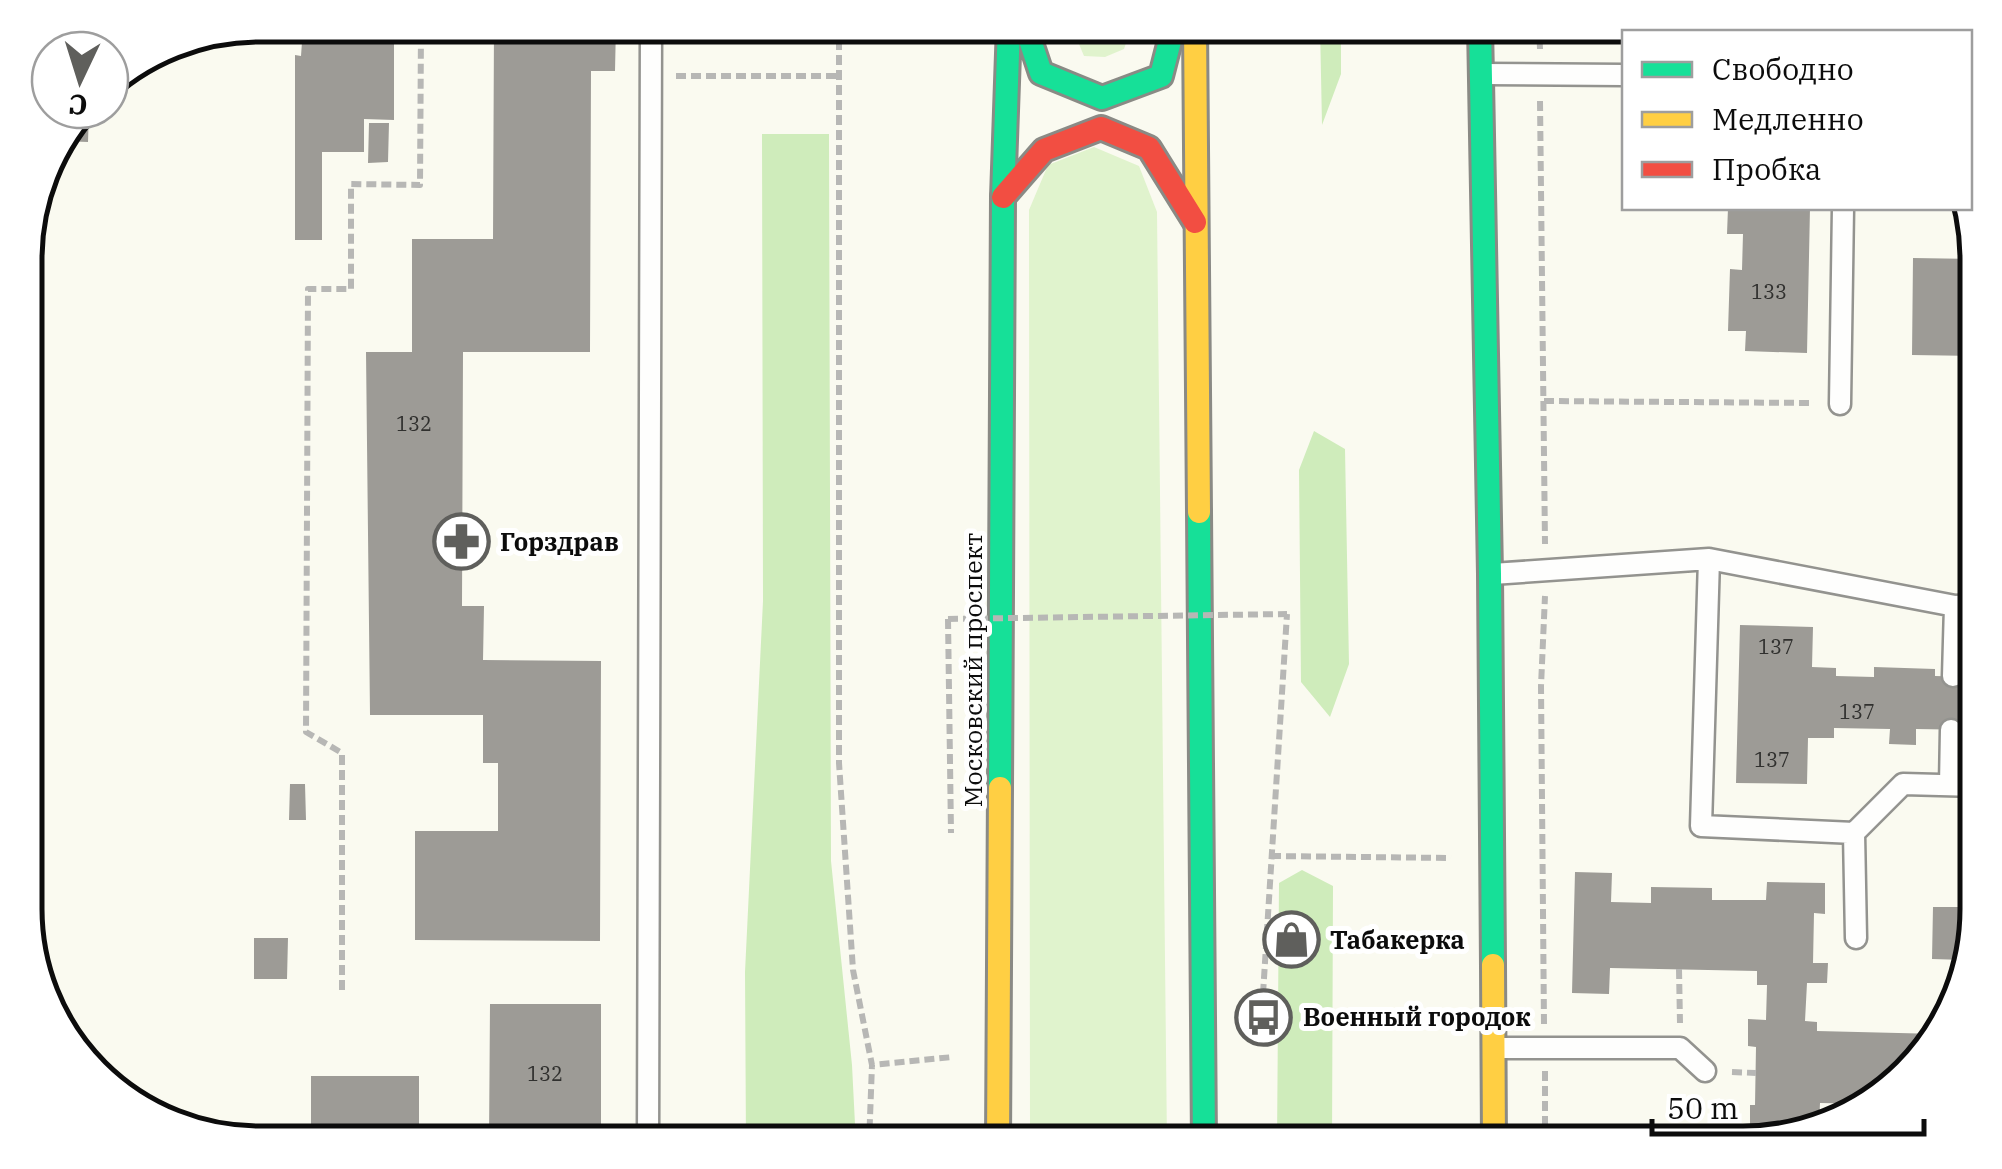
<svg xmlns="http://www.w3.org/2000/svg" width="2002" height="1169" font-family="'IBM Plex Serif',serif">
<rect width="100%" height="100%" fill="#fafaf0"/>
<path fill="#e0f3cd" d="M1071,25h61l-8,24 -19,8 -21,-1z
M1094,147l45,19 18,46 10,932h-137l-1,-934 19,-45z"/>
<path fill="#cfecbb" d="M1320,25h21v49l-19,51z
M762,134h67l2,727 21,204 4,79h-110l-1,-172 18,-371z
M1314,431l31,18 4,215 -19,53 -29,-35 -2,-212z
M1302,870l31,16 -1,258h-55l2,-261z"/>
<path fill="#9d9b96" d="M314,25h47v15l-47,1z
M494,25h122l-1,46h-24l-1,281h-127l-1,254h22l-1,54 118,1 -1,280 -185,-1v-109h83v-68h-15v-48h-113l-4,-363h46v-113h81z
M302,42l92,1v77l-30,-1v33h-42v88h-27v-185l6,1z
M84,110h5l-1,32 -28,-1z
M369,123h20l-1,39 -20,1z
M1728,208h82l-3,145 -62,-2 1,-20h-18l2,-62 12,1 1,-36h-16z
M1913,258l63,1v97l-64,-1z
M1740,625l73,2 -1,40 24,1v8l38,1v-10l61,2v7l38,1v-12h3l1,65 -61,-1v16l-27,-1 1,-15 -56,-1v10h-26l-1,46 -71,-1z
M290,784h15l1,36h-17z
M1575,872l37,1 -1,29 40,1v-16l61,1v12h54l1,-18 58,1v31l-11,-1 -1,50h15l-1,20h-20l-2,38 12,1v9l122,3 -70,70 -49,-1 -1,22 -62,19h-21l1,-12 13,1v-28h5l1,-58 -8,-1v-27l18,1 1,-35h-10v-14l-147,-3 -1,26 -37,-1z
M1933,907h32l-1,53 -32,-1z
M254,938h34l-1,41h-33z
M490,1004h111v140h-112z
M311,1076h108v68h-108z"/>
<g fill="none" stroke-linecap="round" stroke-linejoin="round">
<defs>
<path id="lane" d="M1482,74l142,1
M1840,404l3,-196
M1709,559l-8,267 153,7
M1492,574l217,-15 246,47 21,-1
M1953,676l2,-70
M1950,785l1,-55
M1856,938l-2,-105 49,-49 74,2
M1495,1048h185l25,23
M648,1144l3,-1119"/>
<path id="fast" d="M1025,25l16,48 61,25 59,-22 13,-51
M1480,25l10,549 3,391
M1199,512l5,632
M1000,788l3,-591 6,-172"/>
<path id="slow" d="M1195,25l4,487
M1493,965l1,179
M998,1144l2,-356"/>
<path id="jam" d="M1003,197l41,-47 57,-22 48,20 46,74"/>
</defs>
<use href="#lane" stroke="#93938f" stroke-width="25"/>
<use href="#fast" stroke="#8a8a85" stroke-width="28"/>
<use href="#slow" stroke="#8a8a85" stroke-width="28"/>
<use href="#jam" stroke="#8a8a85" stroke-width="28"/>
<path stroke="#b7b7b5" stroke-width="6" stroke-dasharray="10 5" stroke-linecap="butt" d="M839,25v738l14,207 19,95 81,-8
M1539,25l1,24
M1671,32v-7
M676,76h163
M1540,101l5,443
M1544,401l270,2
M948,619l3,214
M1271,856l180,2
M1679,969l1,54
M342,990v-237l-36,-21 2,-443h43v-105l69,1 1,-155h-30v-5
M1263,994l24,-380
M1544,1024l-3,-338 4,-90
M1545,1071v73
M1732,1072l24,1
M869,1144l3,-79"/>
<use href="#lane" stroke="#fefefd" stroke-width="20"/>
<use href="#fast" stroke="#16e098" stroke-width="22"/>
<use href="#slow" stroke="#ffcf43" stroke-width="22"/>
<use href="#jam" stroke="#f24e42" stroke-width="22"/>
<path stroke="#b7b7b5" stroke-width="6" stroke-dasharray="10 5" stroke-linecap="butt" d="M948,619l339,-5"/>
</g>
<defs>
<symbol id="pharmacy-ring" viewBox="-11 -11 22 22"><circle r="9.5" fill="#fff" stroke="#5f5f5c" stroke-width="1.5"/><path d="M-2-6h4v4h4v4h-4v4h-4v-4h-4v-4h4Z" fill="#5f5f5c"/></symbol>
<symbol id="shop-ring" viewBox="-11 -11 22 22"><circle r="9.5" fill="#fff" stroke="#5f5f5c" stroke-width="1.5"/><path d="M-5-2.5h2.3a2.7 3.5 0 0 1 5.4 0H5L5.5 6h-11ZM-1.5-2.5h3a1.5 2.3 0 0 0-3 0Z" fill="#5f5f5c"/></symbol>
<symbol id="bus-ring" viewBox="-11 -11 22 22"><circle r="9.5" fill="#fff" stroke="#5f5f5c" stroke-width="1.5"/><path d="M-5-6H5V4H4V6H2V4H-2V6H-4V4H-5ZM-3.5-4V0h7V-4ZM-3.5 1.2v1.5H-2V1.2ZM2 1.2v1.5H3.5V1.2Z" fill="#5f5f5c"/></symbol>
</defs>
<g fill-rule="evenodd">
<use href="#pharmacy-ring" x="430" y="510" width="63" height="63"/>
<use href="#shop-ring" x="1260" y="908" width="63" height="63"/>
<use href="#bus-ring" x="1232" y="986" width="63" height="63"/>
</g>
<g text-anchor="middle" stroke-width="10" stroke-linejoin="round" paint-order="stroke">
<g font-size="20" fill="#30302e">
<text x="1769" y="299">133</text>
<text x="414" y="431">132</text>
<text x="1776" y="654">137</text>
<text x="1857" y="719">137</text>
<text x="1772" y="767">137</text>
<text x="545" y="1081">132</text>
</g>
<g font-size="25" font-weight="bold" fill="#0c0c0c" stroke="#fff" text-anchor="start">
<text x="500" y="551">Горздрав</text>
<text x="1330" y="949">Табакерка</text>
<text x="1303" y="1026">Военный городок</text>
</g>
<g font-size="25" fill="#0c0c0c" stroke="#fff">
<text transform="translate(973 670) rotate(-90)" y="9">Московский проспект</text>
</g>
</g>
<path d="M0 0H2002V1169H0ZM259 42H1743A217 217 0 0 1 1960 259V909A217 217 0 0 1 1743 1126H259A217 217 0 0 1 42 909V259A217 217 0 0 1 259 42Z" fill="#fff" fill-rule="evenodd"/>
<path fill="none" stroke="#0c0c0c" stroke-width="5" d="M259 42H1743A217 217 0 0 1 1960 259V909A217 217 0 0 1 1743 1126H259A217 217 0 0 1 42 909V259A217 217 0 0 1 259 42Z"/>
<rect x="1622" y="30" width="350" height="180" fill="#ffffff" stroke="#9e9e9e" stroke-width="2.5"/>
<rect x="1642" y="62" width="50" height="15" fill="#16e098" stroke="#9e9e9e" stroke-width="2.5"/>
<text x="1712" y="80" font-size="30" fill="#0c0c0c">Свободно</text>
<rect x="1642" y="112" width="50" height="15" fill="#ffcf43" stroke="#9e9e9e" stroke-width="2.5"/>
<text x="1712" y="130" font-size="30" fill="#0c0c0c">Медленно</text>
<rect x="1642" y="162" width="50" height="15" fill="#f24e42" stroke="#9e9e9e" stroke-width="2.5"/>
<text x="1712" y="180" font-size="30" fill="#0c0c0c">Пробка</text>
<g transform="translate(80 80) rotate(184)"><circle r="48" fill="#ffffff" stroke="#9e9e9e" stroke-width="2.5"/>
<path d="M0-8L18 38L0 25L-18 38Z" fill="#5f5f5c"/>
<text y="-15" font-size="28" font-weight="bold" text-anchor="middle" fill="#0c0c0c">С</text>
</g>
<path d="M1652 1119v15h272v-15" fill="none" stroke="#0c0c0c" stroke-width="5"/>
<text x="1667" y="1119" font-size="30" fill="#0c0c0c" stroke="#ffffff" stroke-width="8" paint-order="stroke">50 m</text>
</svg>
